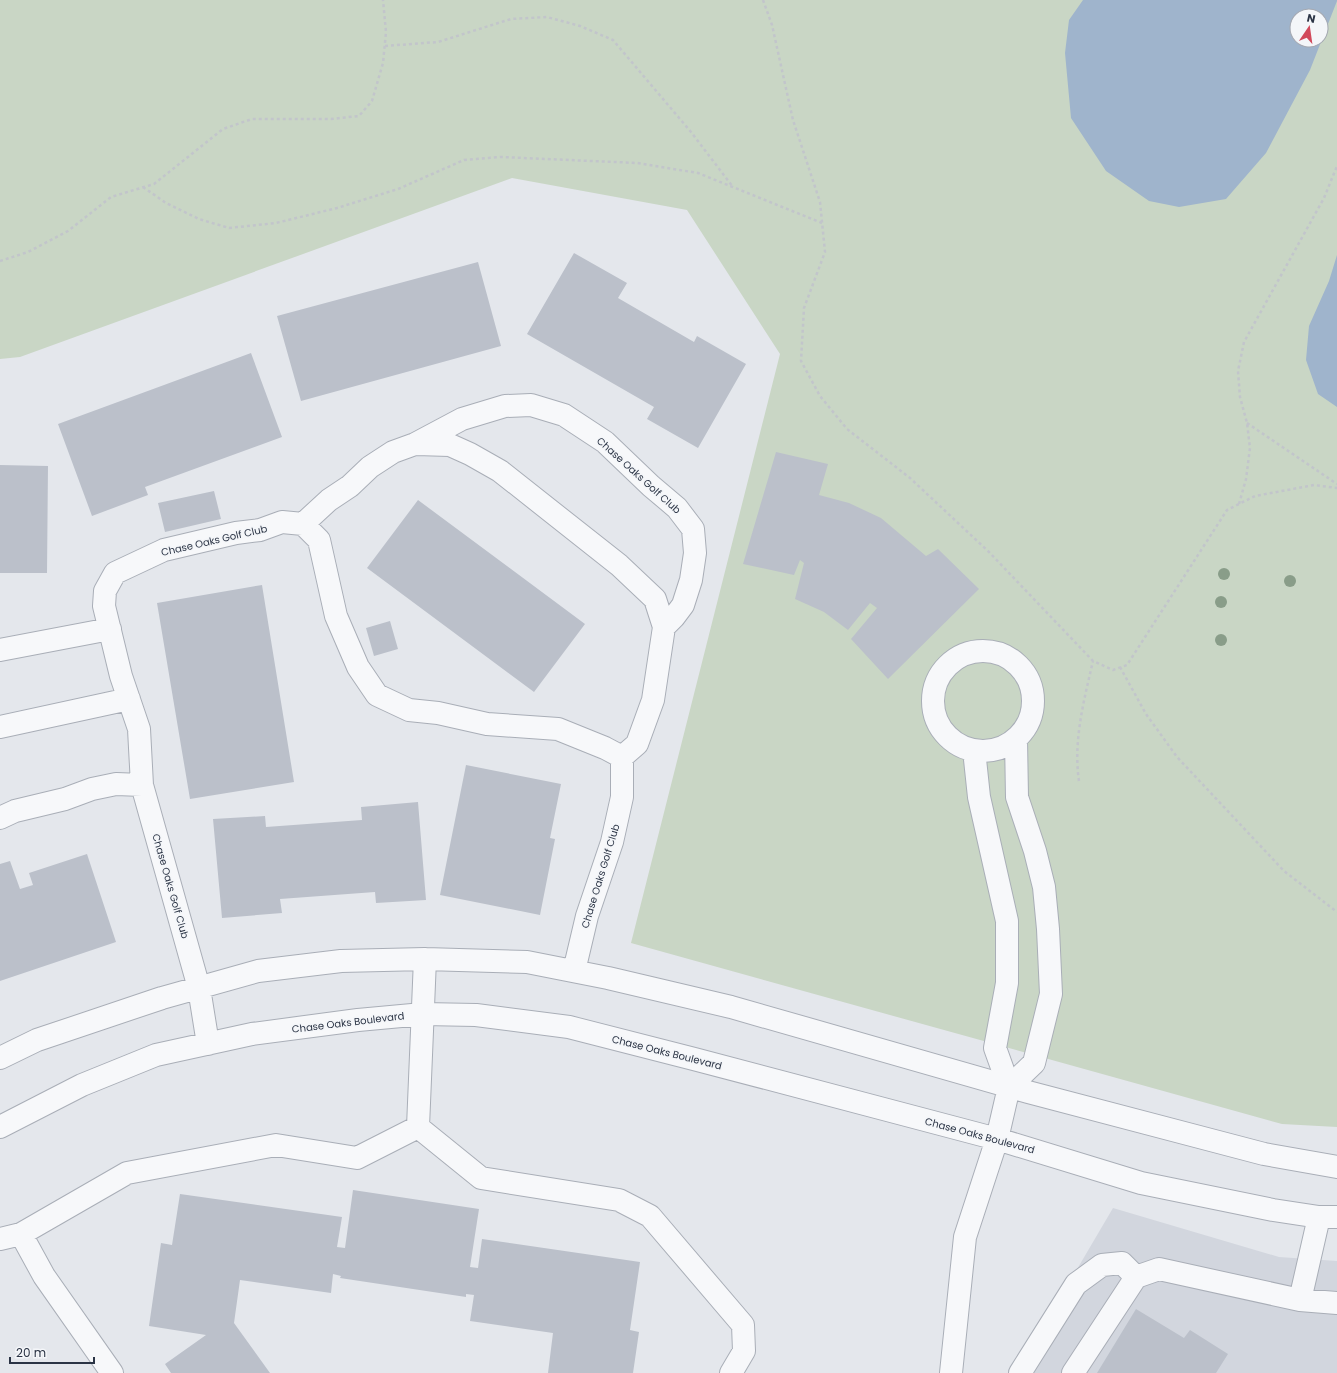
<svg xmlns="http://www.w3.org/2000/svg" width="1337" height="1373" font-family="Poppins,sans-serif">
<rect width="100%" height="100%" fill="#e4e7ec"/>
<path fill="#d2d6de" d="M1113,1208l166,49 58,4v112h-321z"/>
<path fill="#c9d6c5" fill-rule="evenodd" d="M0,0h1337v1127l-55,-3 -651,-181 149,-589 -93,-144 -175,-32 -492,179 -20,2zM1297,16h24v24h-24z"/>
<path fill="#9fb4cc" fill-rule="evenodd" d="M1083,0h254v1l-27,69 -44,83 -40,46 -47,8 -30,-6 -43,-30 -35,-53 -6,-65 4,-33zM1297,16h24v24h-24z
M1337,255v152l-19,-13 -12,-34 3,-34 20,-45z"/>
<path fill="#bbc0ca" d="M574,253l53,30 -9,15 76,44 3,-6 49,28 -48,84 -51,-29 7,-12 -127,-73z
M478,262l23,84 -200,55 -24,-85z
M251,353l31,84 -137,50 3,8 -56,21 -34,-92z
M776,452l52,12 -9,31 30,8 32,15 45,38 12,-7 41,40 -91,90 -37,-40 26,-31 -7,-5 -22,27 -24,-18 -29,-13 9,-36 -4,-3 -6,15 -51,-11z
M0,465l48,1 -1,107h-47z
M214,491l7,28 -56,13 -7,-29z
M418,500l167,124 -51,68 -167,-124z
M262,585l32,197 -104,17 -33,-196z
M390,621l8,28 -24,7 -8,-28z
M466,765l95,19 -11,54 5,1 -15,76 -100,-20z
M418,802l8,98 -50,3 -1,-11 -95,7 2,14 -60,5 -9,-99 52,-3 1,11 96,-7 -1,-13z
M87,854l29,88 -116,39v-117l10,-3 10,28 13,-4 -4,-12z
M353,1190l126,19 -9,58 8,1 4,-29 158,23 -10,68 9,2 -6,41h-85l5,-40 -83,-12 4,-26 -8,-1v3l-126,-19 1,-2 -8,-2 -2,19 -91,-13 -6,43 36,50h-99l-6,-9 41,-29 -57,-9 12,-83 11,2 8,-51 162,23 -5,30 8,1z
M1136,1309l48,29 6,-8 38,24 -12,19h-119z"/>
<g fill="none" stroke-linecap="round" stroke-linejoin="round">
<defs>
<path id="minor" d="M416,444l34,1 20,9 30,17 119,94 36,34 9,28
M303,524l16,16 17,76 22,51 19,28 32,15 29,3 49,11 71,5 47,19 17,9v40l-10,45 -25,74 -13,55
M0,650l110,-21
M933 701a50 50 0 1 1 100 0a50 50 0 1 1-100 0Z
M0,727l129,-28
M974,750l5,47 28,124v62l-12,65 14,39
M0,818l15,-7 50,-12 27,-10 24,-5 26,1
M208,1044l-9,-56 -57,-203 -3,-56 -18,-53 -17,-70 1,-15 10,-18 49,-23 72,-17 24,-3 22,-8 21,2 26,-24 21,-14 20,-19 23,-15 22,-8 47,-25 43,-13 26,-1 33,10 41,27 46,44 26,22 16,21 2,24 -4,27 -8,25 -9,12 -10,10 -11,73 -16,44 -15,13
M0,1058l37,-18 125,-42 96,-27 83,-10 84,-2 102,3 81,16 123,29 297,85 236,62 73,13
M0,1127l82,-42 74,-30 96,-21 106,-14 65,-6 53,1 93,12 125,32 303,80 144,44 132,27 46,7h18
M418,1127l63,51 138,22 31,16 93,109 1,26 -13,22
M21,1234l23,42 68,97
M0,1239l21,-5 106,-61 149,-28 81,13 61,-31 7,-168
M1300,1300l19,-83
M951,1373l14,-136 32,-98 12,-52 25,-24 17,-69 -3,-65 -4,-42 -9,-36 -18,-54 -1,-58
M1020,1373l56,-89 26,-19 20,-2 14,14
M1073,1373l63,-96 23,-8 141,31 37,3"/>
</defs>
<use href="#minor" stroke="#a9aeb7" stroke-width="24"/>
<path stroke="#c2c5cb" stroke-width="2.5" stroke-dasharray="3 3" stroke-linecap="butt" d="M763,0l9,25 21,95 27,82 5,50 -21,56 -3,53 19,35 27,33 63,49 79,74 104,109 20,9 14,-5 100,-155 28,-14 59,-11 23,3
M385,46l53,-4 73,-23 36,-2 33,9 33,14 78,92 42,55
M143,187l23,16 33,16 30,9 47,-5 61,-15 61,-19 66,-29 37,-3 136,6 61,10 124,50
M0,261l28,-9 40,-21 43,-34 43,-13 69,-55 29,-10h79l28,-3 13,-15 11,-38 3,-31 -3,-32
M1247,423l90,61
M1239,504l7,-25 4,-31 -3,-25 -7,-26 -2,-26 6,-29 80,-144 13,-32
M1120,667l26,47 31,43 107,114 53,41
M1079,781c-6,-40 5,-81 14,-120"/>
<use href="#minor" stroke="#f7f8fa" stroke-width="22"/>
</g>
<g fill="#899d89">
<circle cx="1224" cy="574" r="6"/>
<circle cx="1290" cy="581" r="6"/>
<circle cx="1221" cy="602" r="6"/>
<circle cx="1221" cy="640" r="6"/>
</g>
<g text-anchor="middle" stroke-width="3" stroke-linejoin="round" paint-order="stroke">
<g font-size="10" fill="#2b3445" stroke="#f4f6f9">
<text transform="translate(639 475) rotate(42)" y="4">Chase Oaks Golf Club</text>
<text transform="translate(214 540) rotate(-13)" y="4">Chase Oaks Golf Club</text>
<text transform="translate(600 876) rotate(-73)" y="4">Chase Oaks Golf Club</text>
<text transform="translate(171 886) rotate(74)" y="4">Chase Oaks Golf Club</text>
<text transform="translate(348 1022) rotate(-7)" y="4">Chase Oaks Boulevard</text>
<text transform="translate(667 1052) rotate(14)" y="4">Chase Oaks Boulevard</text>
<text transform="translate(980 1135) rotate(15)" y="4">Chase Oaks Boulevard</text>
</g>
</g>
<g transform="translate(1309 28) rotate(13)"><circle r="19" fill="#f4f6f9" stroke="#a4a8b1"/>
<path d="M0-3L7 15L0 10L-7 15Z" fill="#d1495b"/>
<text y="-6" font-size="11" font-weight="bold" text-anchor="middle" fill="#2b3445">N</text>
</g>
<path d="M10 1357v6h84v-6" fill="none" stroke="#2b3445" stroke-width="2"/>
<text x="16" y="1357" font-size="12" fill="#2b3445" stroke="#f4f6f9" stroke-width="3" paint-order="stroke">20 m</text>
</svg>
